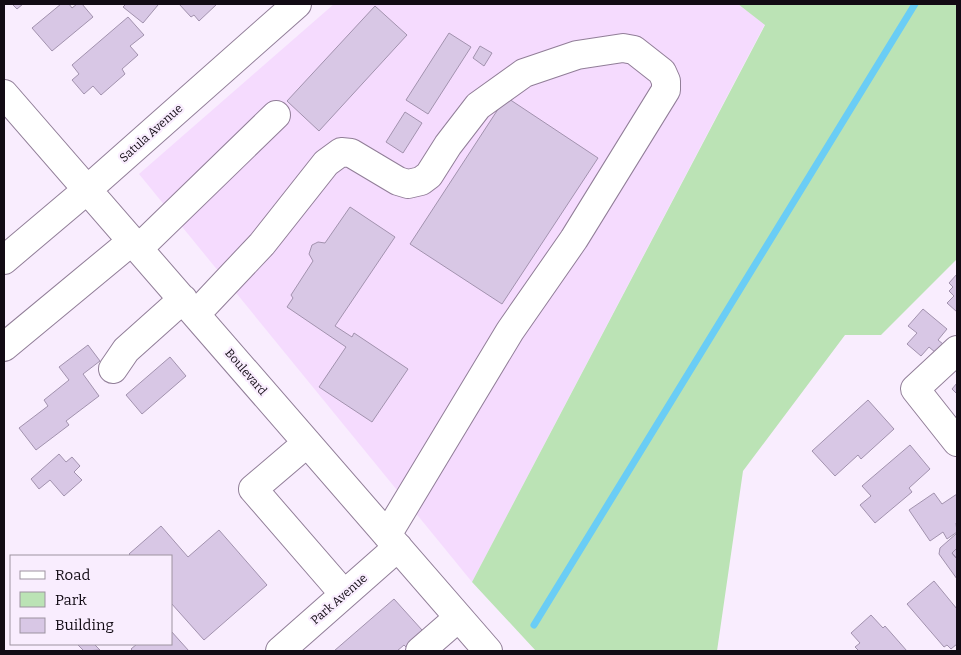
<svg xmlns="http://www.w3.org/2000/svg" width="961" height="655" font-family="Bitter,serif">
<rect width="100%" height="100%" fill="#f9edfe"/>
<path fill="#f5dbfe" d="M334,4h404l27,20 -293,558 -333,-408z"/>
<path fill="#bbe3b5" d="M738,4h219v255l-76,76h-36l-102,136 -26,180h-181l-64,-69 293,-557z"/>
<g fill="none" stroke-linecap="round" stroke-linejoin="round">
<path stroke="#6acdf5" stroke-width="7" d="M534,625l381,-621"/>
</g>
<path fill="#d8c7e5" stroke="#a292ae" d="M12,4h11l-6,5z
M61,4h8l3,4 5,-4h5l11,13 -41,34 -20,-23z
M126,4h31l1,1 -15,18 -20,-16z
M179,4h38l-18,17 -5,-6 -3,2z
M375,6l32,29 -88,96 -32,-30z
M128,17l16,18 -14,11 8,9 -16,14 3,5 -24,21 -8,-9 -9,8 -12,-14 7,-6 -7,-9z
M449,33l22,14 -43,67 -22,-14z
M480,46l12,7 -8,13 -11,-8z
M506,97l92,61 -96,146 -92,-60z
M405,112l17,11 -19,30 -17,-11z
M350,207l45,30 -60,89 17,11 2,-4 54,36 -36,53 -53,-35 27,-40 -59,-40 6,-9 -2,-3 22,-34 -4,-7 3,-9 6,-3 7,1z
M957,274v38l-10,-9 7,-7 -5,-5 4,-4 -4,-4z
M923,309l24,20 -9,11 5,4 -7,9 -7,-6 -8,9 -14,-12 10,-11 -9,-7z
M88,345l12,16 -17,13 16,22 -33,25 3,4 -33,25 -17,-22 29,-22 -4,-6 25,-20 -10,-13z
M170,357l16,19 -44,38 -16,-19z
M957,383v11l-5,-5z
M868,400l26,29 -33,30 -3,-4 -23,21 -23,-25z
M910,445l20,24 -21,19 3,4 -37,31 -15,-18 11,-9 -9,-10z
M59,454l7,8 6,-5 8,9 -6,6 8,8 -18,16 -14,-16 -11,9 -8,-10z
M934,493l8,11 15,-10v28l-1,1 1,9 -10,7 -4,-7 -13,9 -21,-31z
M161,526l27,31 31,-27 48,55 -63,55 -33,-37v-47h-40l-2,-2z
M957,533v15l-5,5 5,6v20l-18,-25 1,-6z
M957,548v11l-5,-6z
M934,581l23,28v35l-6,5 -4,-4 -3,2 -37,-43z
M394,599l28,31 -2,2 5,6 -15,13 -6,-6 -7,6h-63z
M871,615l12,13 2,-2 22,25h-48l-4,-4 5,-4 -9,-10z
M171,631l18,20h-56l-2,-2 6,-5h34z
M77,644h17l6,6 -16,1z"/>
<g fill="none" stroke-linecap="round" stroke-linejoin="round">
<defs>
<path id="minor" d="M4,94l484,557
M139,248l137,-133
M4,260l84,-71 209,-185
M196,314l66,-70 64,-81 15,-11 10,1 47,28 10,3 13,-3 8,-6 19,-30 30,-39 46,-33 53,-18 46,-7 11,2 28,22 4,9v9l-92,149 -64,92 -123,204
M4,347l128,-106
M957,350l-42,39 42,53
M113,369l13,-19 57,-51
M307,443l-54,46 91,105
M280,651l118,-104
M420,651l38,-33"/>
</defs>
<use href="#minor" stroke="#917e98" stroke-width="30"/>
<use href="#minor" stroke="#fff" stroke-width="28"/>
</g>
<g text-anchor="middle" stroke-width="4.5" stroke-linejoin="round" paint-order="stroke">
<g font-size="12" fill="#120b14" stroke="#f9edfe">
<text transform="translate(151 133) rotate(-42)" y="4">Satula Avenue</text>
<text transform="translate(246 372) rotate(49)" y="4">Boulevard</text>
<text transform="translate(339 599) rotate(-41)" y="4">Park Avenue</text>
</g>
</g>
<rect width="961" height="655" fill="none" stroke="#120b14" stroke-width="10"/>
<rect x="10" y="555" width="162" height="90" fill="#f9edfe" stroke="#9d93a0"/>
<rect x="20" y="571" width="25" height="8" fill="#ffffff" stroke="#9d93a0"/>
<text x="55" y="580" font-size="15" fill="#120b14">Road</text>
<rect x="20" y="592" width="25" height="15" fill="#bbe3b5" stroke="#9d93a0"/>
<text x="55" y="605" font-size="15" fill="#120b14">Park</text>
<rect x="20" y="618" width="25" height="15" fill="#d8c7e5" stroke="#9d93a0"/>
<text x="55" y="630" font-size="15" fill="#120b14">Building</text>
</svg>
